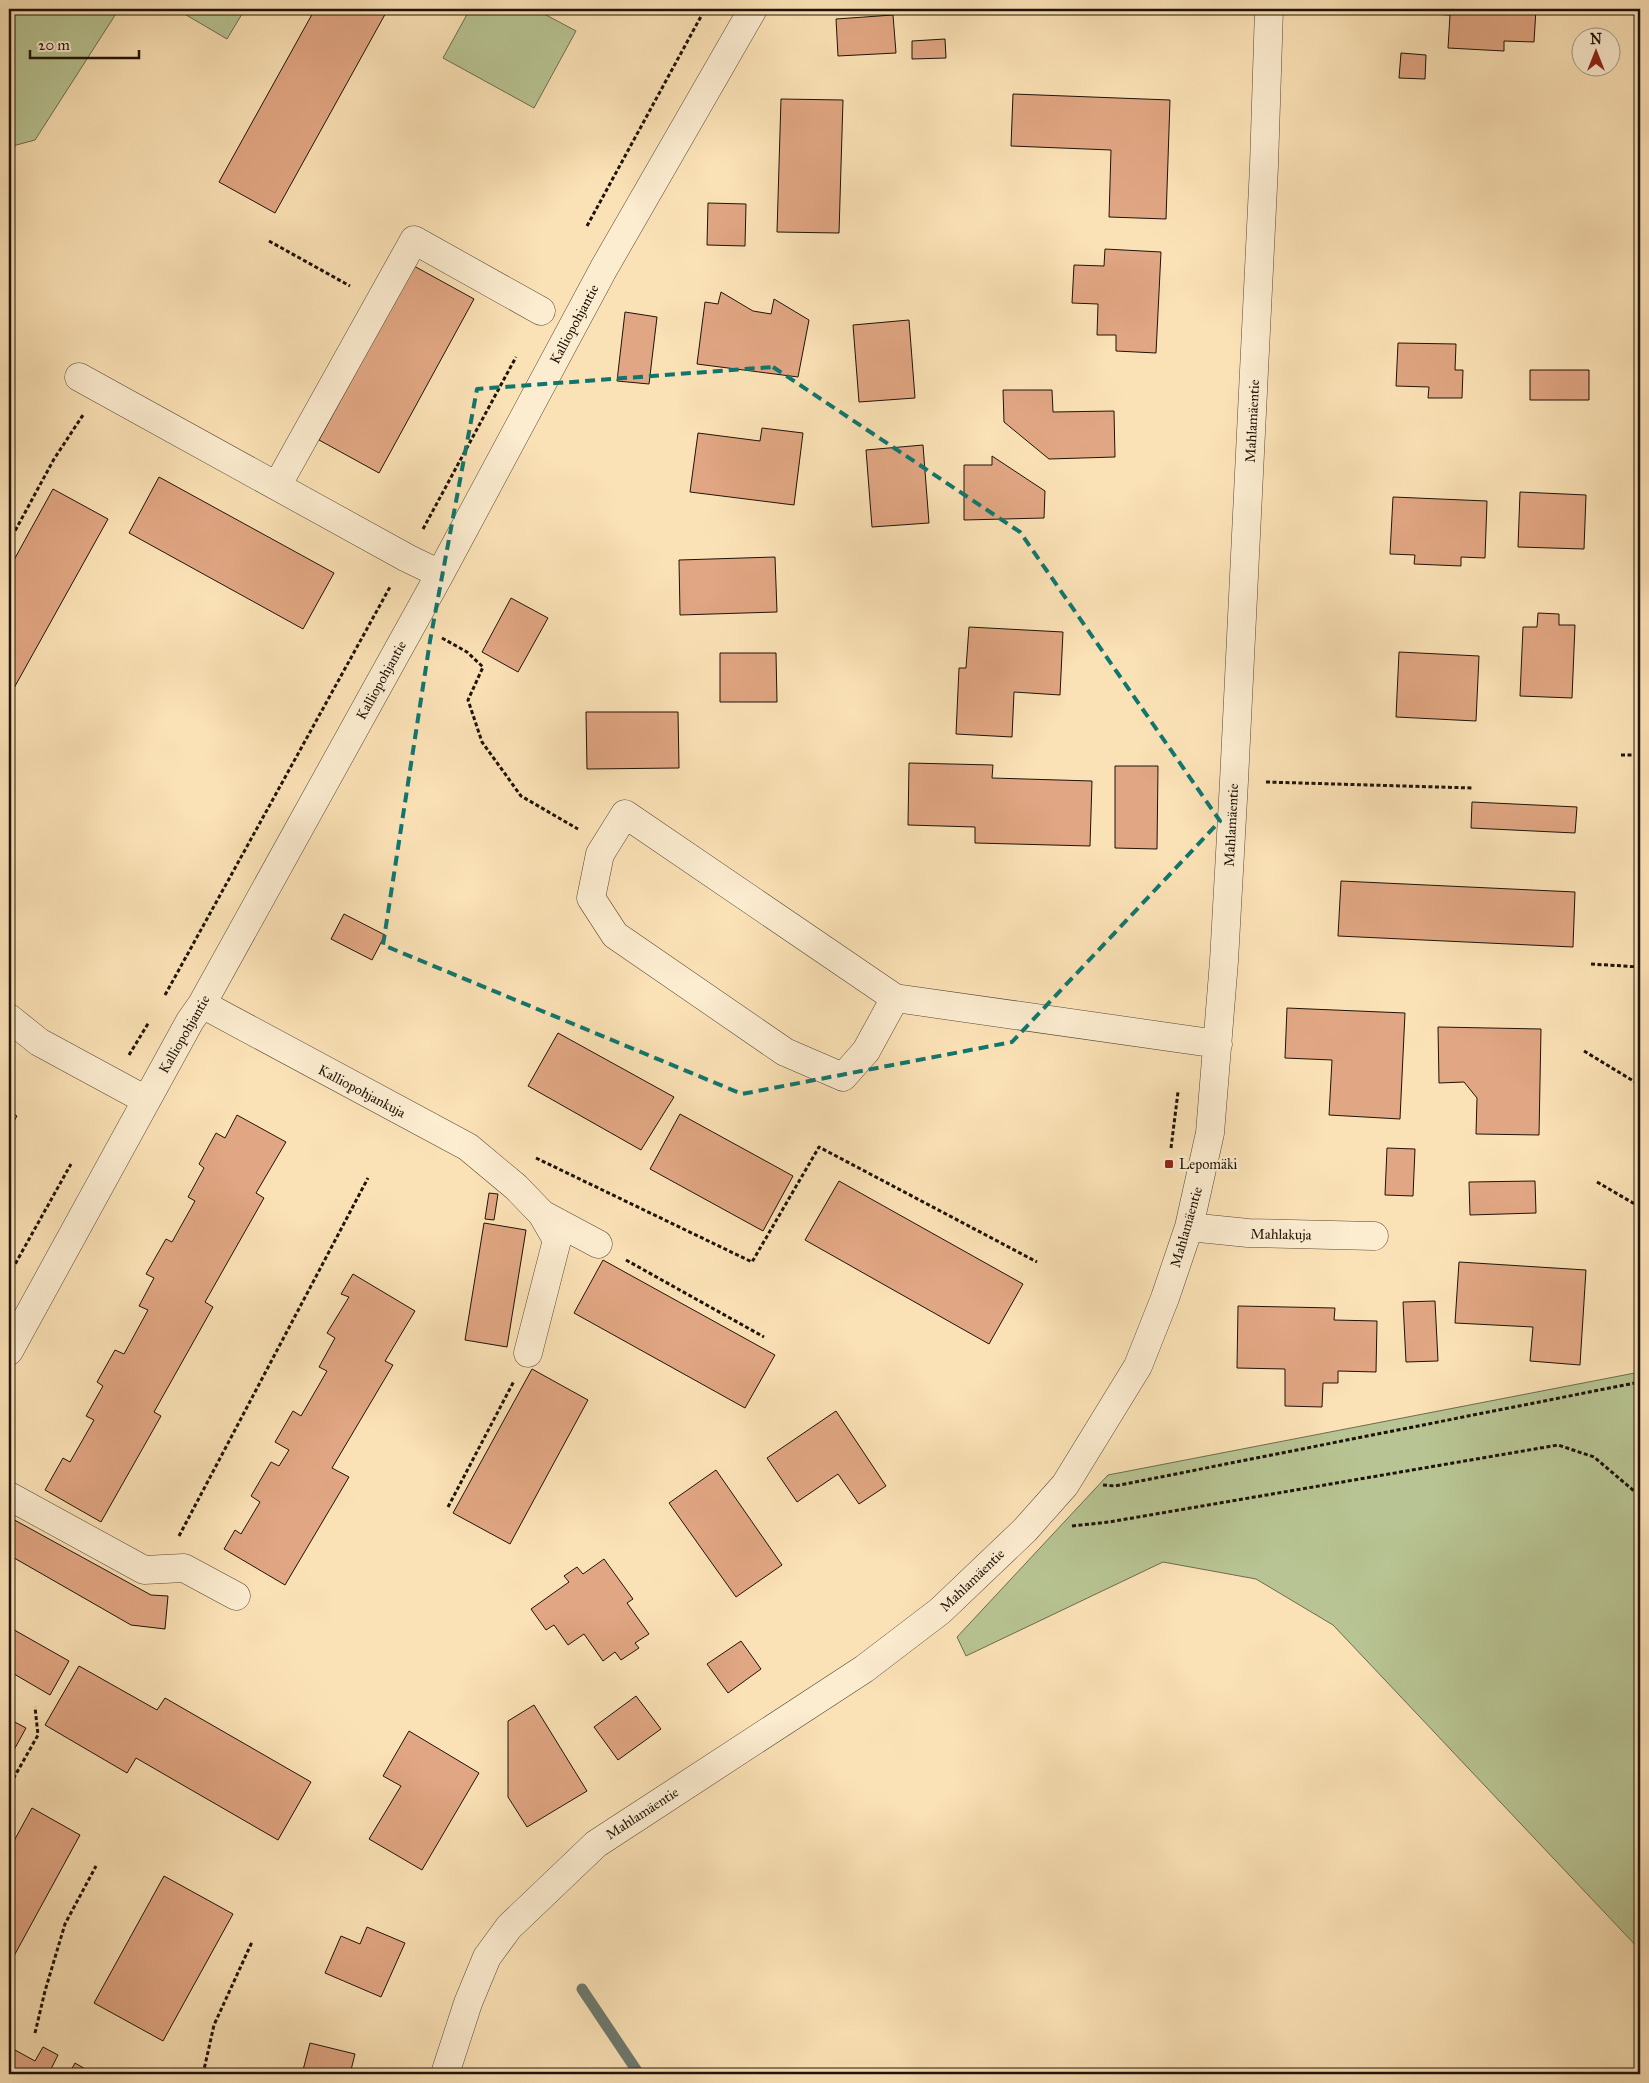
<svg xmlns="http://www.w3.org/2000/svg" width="1649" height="2083" font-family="'IM FELL Great Primer',serif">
<rect width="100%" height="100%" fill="#fbe2b6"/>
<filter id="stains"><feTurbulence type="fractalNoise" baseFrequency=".004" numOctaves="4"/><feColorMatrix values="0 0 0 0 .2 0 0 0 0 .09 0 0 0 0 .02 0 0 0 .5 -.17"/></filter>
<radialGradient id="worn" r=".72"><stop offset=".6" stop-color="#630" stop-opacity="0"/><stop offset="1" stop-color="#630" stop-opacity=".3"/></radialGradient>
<path fill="#b8c493" stroke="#6c6c4e" d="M9,9h110l-84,131 -26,7z
M176,9h69l-18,30z
M470,9h65l41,22 -42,77 -91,-50z
M1640,1372v578l-307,-325 -77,-46 -93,-17 -197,94 -9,-19 151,-162z"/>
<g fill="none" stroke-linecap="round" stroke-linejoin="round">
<path stroke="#6c796f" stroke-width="11" d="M582,1989l57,85"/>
</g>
<path fill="#e1a683" stroke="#1f1308" d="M315,9h73l-113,204 -56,-31z
M1412,9h124l-2,33 -30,-1v10l-56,-3 2,-33 -38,-2z
M893,15l3,38 -58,3 -2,-37z
M945,39l1,19 -34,1v-18z
M1401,53l25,2 -1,24 -26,-1z
M1013,94l157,6 -4,119 -57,-2 2,-67 -100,-4z
M781,99l62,1 -4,133 -62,-1z
M708,203l38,1 -1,42 -38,-1z
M1105,249l56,3 -5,101 -40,-2v-16h-19l1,-31 -26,-1 2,-38 30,1z
M414,266l60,33 -95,174 -60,-33z
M721,292l32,19 18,3 3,-15 35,21 -11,57 -101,-13 8,-62 13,2z
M625,312l32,5 -8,67 -32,-3z
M909,320l6,78 -56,4 -6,-77z
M1398,343l58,1 -1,26h8l-1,28h-34l1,-11 -33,-1z
M1530,370h59v30h-59z
M1003,390h49l1,22 61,-1 1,46 -66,2 -45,-37z
M762,428l41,5 -9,72 -104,-13 8,-59 62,8z
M923,445l6,78 -57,4 -6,-77z
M992,456l53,35 -1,27 -80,2v-55h28z
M159,477l175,96 -31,56 -174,-96z
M53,489l55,30 -99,178v-128z
M1520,492l66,3 -2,54 -66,-2z
M1393,497l94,4 -2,57 -24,-1v9l-47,-2 1,-9 -25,-1z
M775,557l2,55 -97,3 -1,-55z
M511,598l37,20 -30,54 -36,-20z
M1538,613l21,1v11h16l-3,73 -52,-2 3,-69h14z
M969,627l94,5 -3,63 -46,-3 -2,45 -56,-3 3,-66h7z
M1399,652l80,4 -3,65 -80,-4z
M720,653h56l1,49h-57z
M586,712h92l1,56 -92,1z
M909,763l84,2 -1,13 100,3 -2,65 -115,-3v-16l-67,-2z
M1115,766h43l-1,83 -42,-1z
M1472,802l105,5 -2,26 -104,-5z
M1341,881l234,11 -2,55 -235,-11z
M344,914l41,21 -13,25 -41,-21z
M1287,1008l118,5 -5,106 -71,-4 3,-55 -47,-2z
M1438,1027l103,2 -2,106 -63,-1 1,-36 -13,-16 -25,1z
M558,1033l116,64 -33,53 -113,-64z
M9,1111l8,5 -8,14z
M680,1114l113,62 -30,55 -113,-62z
M237,1115l49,27 -30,51 8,5 -59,104 8,5 -59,105 7,4 -60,106 -56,-32 18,-32 7,4 24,-42 -8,-4 17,-30 -6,-4 18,-32 9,4 24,-44 -9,-4 15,-28 -8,-4 20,-35 6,3 23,-41 -7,-4 16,-29 -5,-4 17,-31 9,5z
M1387,1148l28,1 -2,47 -28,-1z
M839,1181l184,103 -34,60 -184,-104z
M1535,1181l1,32 -66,2 -1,-33z
M489,1193l9,1 -4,26 -9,-1z
M484,1223l42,7 -19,117 -42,-7z
M603,1260l172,95 -30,53 -171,-95z
M1459,1262l127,8 -6,95 -50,-4 3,-34 -78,-4z
M353,1274l62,37 -30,50 8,4 -61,103 17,9 -64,108 -61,-36 11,-19 6,4 19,-32 -9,-6 20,-34 8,4 10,-16 -14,-8 18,-31 8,5 26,-45 -8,-4 16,-29 -8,-5 22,-36 -8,-3z
M1435,1301l3,60 -32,1 -3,-60z
M1238,1306l97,2 -1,12 43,1 -1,51 -38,-1v12h-15l-1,24 -37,-1v-37l-48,-1z
M532,1369l56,31 -78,144 -57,-31z
M836,1411l50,75 -27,18 -21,-30 -41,28 -30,-44z
M716,1470l66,95 -46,32 -67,-94z
M9,1517l142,78 17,1 -3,33 -34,-4 -122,-70z
M604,1559l29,40 -6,4 22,31 -14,9 4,5 -18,12 -6,-8 -12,9 -19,-27 -16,11 -14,-20 -8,5 -15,-21 38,-27 -5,-6 13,-9 6,7z
M9,1627l60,34 -19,34 -41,-24z
M741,1641l20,28 -33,24 -21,-29z
M79,1666l78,44 8,-12 146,84 -33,58 -142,-82 -9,15 -82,-48z
M636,1696l25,33 -43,31 -24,-33z
M534,1705l53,86 -60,36 -19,-30v-76z
M9,1719l17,9 -17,31z
M409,1731l70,42 -57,97 -53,-31 32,-53 -18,-10z
M32,1808l48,27 -71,130v-115z
M164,1876l69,38 -70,127 -69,-38z
M367,1927l38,16 -24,54 -56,-24 16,-37 19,8z
M310,2043l45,11 -5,20h-48z
M43,2047l15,8 -7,14 9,5h-51v-13l6,-11 20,11z
M75,2063l19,11h-25z"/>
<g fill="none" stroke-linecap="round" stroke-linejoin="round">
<defs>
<path id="minor" d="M79,377l328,181 33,16
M277,486l137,-246 127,71
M895,998l-270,-184 -25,40 -9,44 24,37 170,117 58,25 23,-26 29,-53 323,46
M202,1004l266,143 48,40 26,27 15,26 -29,113
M9,1018l30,24 107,58
M542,1214l56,30
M1189,1227l59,6 126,3
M9,1351l181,-330 12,-17 238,-430 164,-306 149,-259
M9,1496l135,74 40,-2 52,28
M445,2074l23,-71 19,-46 22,-30 87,-83 268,-175 76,-58 85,-81 40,-45 73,-119 27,-68 24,-71 21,-94 14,-172 10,-180 30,-615 5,-157"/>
</defs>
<use href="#minor" stroke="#564734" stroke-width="29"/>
<path stroke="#1f1308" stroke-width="3" stroke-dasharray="4 2.5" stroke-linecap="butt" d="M587,226l118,-217
M269,241l81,45
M423,529l93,-172
M9,542l45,-83 29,-44
M442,638l25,14 16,15 -15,33 14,42 39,54 57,33
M1621,755h19
M1266,782l207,6
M1591,964l49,3
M165,995l225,-408
M1584,1051l56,34
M129,1055l20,-33
M1171,1148l7,-56
M536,1158l216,104 67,-115 218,115
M1597,1182l36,21h7
M626,1260l138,77
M9,1275l62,-111
M1103,1485l12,1 525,-104
M448,1507l66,-126
M1072,1526l37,-4 449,-77 36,12 46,39
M179,1536l189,-358
M9,1779l3,2 26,-46 -3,-28
M35,2033l10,-42 20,-67 31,-58
M203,2074l11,-49 38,-83"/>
<use href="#minor" stroke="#fcecd0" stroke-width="28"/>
</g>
<path fill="none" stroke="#0f766e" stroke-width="4" stroke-dasharray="10 6" stroke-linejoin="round" d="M773,367l247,165 200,289 -208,221 -270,52 -359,-149 47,-304 47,-252z"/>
<rect fill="#8f2418" stroke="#fcecd0" stroke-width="2" x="1164" y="1159" width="10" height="10" rx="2.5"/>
<g text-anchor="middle" stroke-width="4.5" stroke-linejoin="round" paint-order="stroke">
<g font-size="14" fill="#1f1308" stroke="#fcecd0">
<text transform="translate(574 324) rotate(-62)" y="5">Kalliopohjantie</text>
<text transform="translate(1252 421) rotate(-87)" y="5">Mahlamäentie</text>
<text transform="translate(381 680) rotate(-61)" y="5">Kalliopohjantie</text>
<text transform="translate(1231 825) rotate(-87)" y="5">Mahlamäentie</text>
<text transform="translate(184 1034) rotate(-60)" y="5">Kalliopohjantie</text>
<text transform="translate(362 1091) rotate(28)" y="5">Kalliopohjankuja</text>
<text transform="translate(1186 1227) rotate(-74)" y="5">Mahlamäentie</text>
<text transform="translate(1281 1234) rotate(1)" y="5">Mahlakuja</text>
<text transform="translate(972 1580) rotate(-44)" y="5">Mahlamäentie</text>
<text transform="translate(642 1813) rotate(-33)" y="5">Mahlamäentie</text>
</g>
<g font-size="14" fill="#1f1308" stroke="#fcecd0" text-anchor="start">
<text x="1179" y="1169">Lepomäki</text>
</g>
</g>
<rect width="1649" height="2083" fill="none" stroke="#fbe2b6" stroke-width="30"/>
<rect x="10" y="10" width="1629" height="2063" fill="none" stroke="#1f1308" stroke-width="2.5"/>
<rect x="15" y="15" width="1619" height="2053" fill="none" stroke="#1f1308"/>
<g transform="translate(1596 52)"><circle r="24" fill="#fcecd0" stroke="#a49580"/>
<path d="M0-4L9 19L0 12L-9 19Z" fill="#8f2418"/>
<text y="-8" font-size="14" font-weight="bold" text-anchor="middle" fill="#1f1308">N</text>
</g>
<path d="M30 50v8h109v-8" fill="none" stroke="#1f1308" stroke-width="2.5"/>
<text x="38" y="50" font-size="15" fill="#1f1308" stroke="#fcecd0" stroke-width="4" paint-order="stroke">20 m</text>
<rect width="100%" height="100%" filter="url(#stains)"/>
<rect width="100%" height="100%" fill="url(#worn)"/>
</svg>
